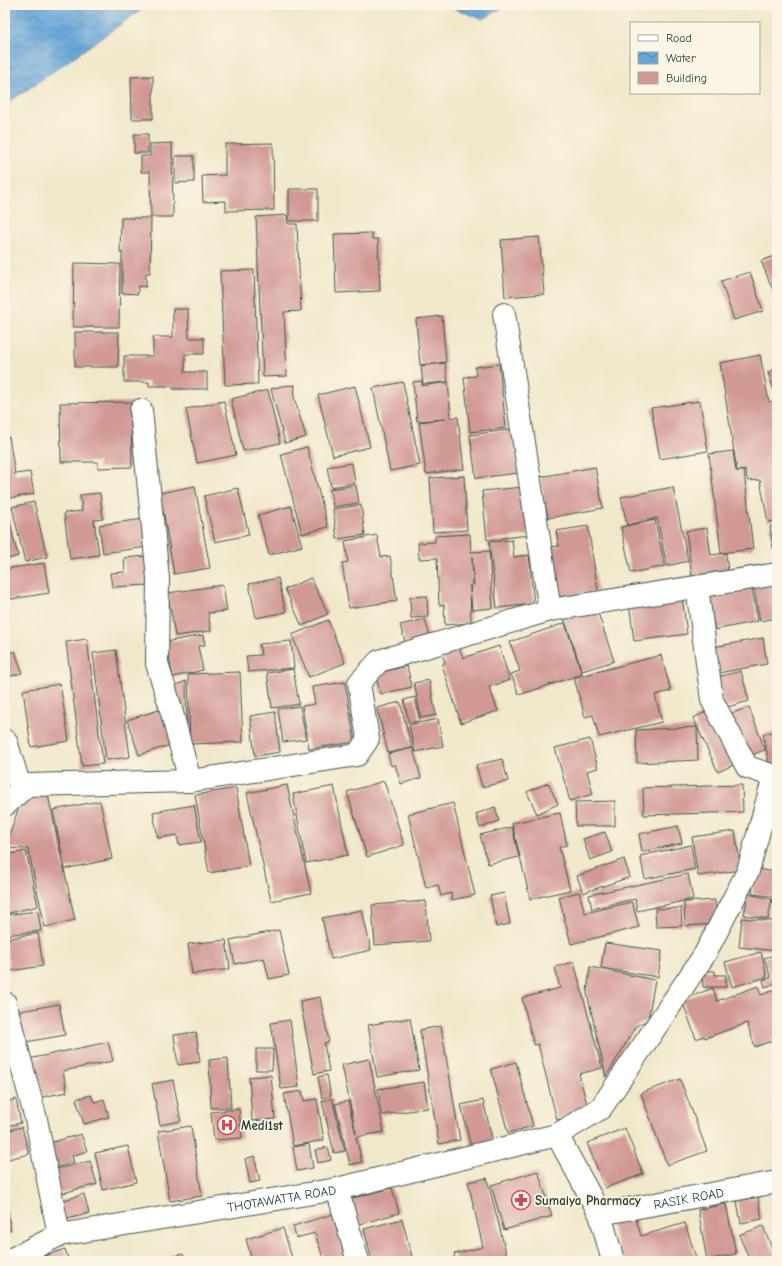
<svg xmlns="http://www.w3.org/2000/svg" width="782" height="1266" font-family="'Comic Neue',sans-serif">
<defs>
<pattern id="water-waves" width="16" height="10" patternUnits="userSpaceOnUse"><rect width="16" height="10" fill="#66a5d8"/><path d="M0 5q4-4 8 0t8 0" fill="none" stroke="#5388b0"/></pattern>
</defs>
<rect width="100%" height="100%" fill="#fcf5e5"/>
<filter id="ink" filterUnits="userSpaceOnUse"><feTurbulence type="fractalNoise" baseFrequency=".025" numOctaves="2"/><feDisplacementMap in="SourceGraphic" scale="8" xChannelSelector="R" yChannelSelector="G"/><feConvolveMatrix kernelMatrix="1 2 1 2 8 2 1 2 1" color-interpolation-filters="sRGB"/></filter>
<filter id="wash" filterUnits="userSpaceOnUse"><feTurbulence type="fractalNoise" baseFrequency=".012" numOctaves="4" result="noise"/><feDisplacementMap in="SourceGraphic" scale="16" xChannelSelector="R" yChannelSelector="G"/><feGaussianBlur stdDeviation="0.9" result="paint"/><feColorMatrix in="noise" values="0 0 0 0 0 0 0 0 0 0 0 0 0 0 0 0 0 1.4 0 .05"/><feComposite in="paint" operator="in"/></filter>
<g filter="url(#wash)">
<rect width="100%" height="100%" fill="#f1e8cb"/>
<path fill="url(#water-waves)" stroke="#427186" d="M5,5h143l-143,100z
M444,5h63l-24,14z"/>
<g id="blocks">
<path fill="#d19996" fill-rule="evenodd" d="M153,76v43h-21l-1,-42z
M134,134h14v19h-14z
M172,143l1,74h-22l-1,-45h-9v-16h9v-12z
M273,143l1,67 -48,1v-10l-23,1 -1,-26 23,-1v-31z
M175,156h19v26l-19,1z
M289,189h29v32h-29z
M287,215l1,9h9l4,87 -17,1 3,64 -24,1 -7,-160z
M121,218h30l-1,55h-4v14l-8,-1v8l-16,-1v-41l-2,1z
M372,233v6h6l2,52 -44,2 -2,-59z
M539,237l5,57 -39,3 -4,-57z
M777,255v45l-16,-39z
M74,263l46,1 -1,63h-46z
M254,270l4,114 -33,1 -5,-114z
M750,272l13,39 -29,9 -13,-39z
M173,309h15l1,29h15v16h-19v18h22v17h-34v-3h-24v-4h-25v-26h29v-19h20z
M442,316l4,46 -26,3 -4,-46z
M75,332h44l-1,35h-43z
M760,355l9,47 8,-1v120l-9,1 -8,-42 -12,1 -3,-11 -8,1 -17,-108z
M445,363l3,19 -25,2 -2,-18z
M499,364l7,64 -36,4 -6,-55 12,-1 -1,-9z
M777,369v20l-3,1 -6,-18z
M422,381v5l26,-4 3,36 7,-1 6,52 -38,5 -7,-52 27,-3 -29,2 -4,-39z
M403,382l17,83 -30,6 -17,-83z
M295,385l-1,12 12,40 -21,6 -14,-54 11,-3z
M355,386l15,61 -37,9 -15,-61z
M268,390l12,53 -37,8 -12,-52z
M224,401l12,54 -39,8 -11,-54z
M700,401l8,50 -48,8 -9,-51z
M131,402l1,65 -34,1v-6h-37l-1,-59z
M513,429l6,44 -43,5 -6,-43z
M9,437l6,37 15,-2 4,22 -29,5v-61z
M307,447l21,80 -26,7 -21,-80z
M733,451l3,20h8l9,78 -32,4 -12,-99z
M352,463l3,20 -24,4 -4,-20z
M595,467l8,41 -55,10 -8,-41z
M464,476l3,54 -34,2 -3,-54z
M356,485l3,18 -26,4 -3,-18z
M195,486l15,82 -36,6 -14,-81z
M524,487l5,48 -42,5 -5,-49z
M673,487l15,74 -21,5 -10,-48 -30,7 -6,-28z
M238,488l11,47 -34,7 -11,-46z
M100,493l3,26 -9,1 5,35 -29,4 -6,-46 18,-2 -2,-16z
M34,502l13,55 -22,5 -13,-55z
M361,505l4,30 -28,4 -4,-30z
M291,506l11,40 -33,9 -11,-40z
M7,511l11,45 -13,4v-48z
M144,519l3,28 -44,6 -4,-28z
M655,520l10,46 -34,7 -10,-46z
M588,526l10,65 -45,7 -7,-50 13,-2 -3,-15z
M777,526v22h-4l-3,-21z
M707,528l4,27 15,-2 2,19 -36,4 -6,-45z
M470,534l1,18 18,-1 4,57 -21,2 -2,-25 1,38 -26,2 -1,-20h-5l-2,-47 -18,1 -1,-16 17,-1v-6zM472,556l2,29h-1z
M377,535l4,22 9,-1 7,45 -48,7 -7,-45 6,-1 -3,-21z
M512,540l2,17 15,-2 5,49 -37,4 -8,-66z
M147,556l2,29 -37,2 -2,-14 15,-1 -1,-14z
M44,563l5,30 -44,7v-31z
M278,578l8,34 -30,6 -7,-34z
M311,578l17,36 -26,12 -17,-37z
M777,580v38l-17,3 -7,-37z
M223,585l4,26 -19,2 3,18 -36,5 -7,-43z
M751,585l7,36 -43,9 -7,-36z
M427,596l1,21 -17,1 -1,-21z
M682,596l5,38 -53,7 -5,-39z
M596,607l18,54 -32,10 -18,-53z
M425,619l5,18 -24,7 -6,-19z
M328,620l17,43 -36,14 -17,-42z
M565,623l17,51 -63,21 -8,-21 9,-3 -10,-29z
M203,635l2,10 -7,1 5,24 -30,7 -7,-35z
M763,638l4,26 -54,10 -5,-26z
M87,639l16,125 -21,2 -16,-124z
M291,641l3,27 -46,4 -2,-16 15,-1 -2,-11z
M458,644l5,14 36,-12 11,34 -21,7 9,24 -37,12 -19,-58 3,-2 -4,-13z
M116,650l14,107 -24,3 -13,-107z
M15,651l7,22 -17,5v-24z
M661,655l10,36 -16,4 7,27 -63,15 -6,-22 -8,2 -11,-39z
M407,666l5,21 -31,7 -6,-20z
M293,669l6,35 -27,4 -5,-35z
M741,671l8,30 -25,7 -7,-31z
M240,672l3,70 -53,2 -2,-70z
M429,680l7,35 -15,3 -7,-35z
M186,681l1,52 -18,-45z
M345,682l10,60 -46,7 -7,-43 13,-2 -3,-17z
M60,684l9,57 -38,6 -8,-57z
M415,697l5,24 -11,2 -5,-23z
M400,702l12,46 -24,5 -11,-45z
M300,706l6,33 -23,3 -5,-33z
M749,707l16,43 -19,7 -16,-43z
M165,708l12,35 -38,12 -12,-35z
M708,711l25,54 -15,7 -25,-54z
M275,712l5,40 -25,4 -5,-40z
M438,719l5,27 -28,6 -6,-27z
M697,727l1,33 -61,3 -1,-33z
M777,731v37l-7,1 -7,-35z
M590,739l8,29 -11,3 6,23 -23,7 -15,-53z
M413,748l8,30 -20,6 -6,-20 -4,2 -3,-12z
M502,759l6,22 -26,6 -6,-22z
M384,781l20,64 -37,12 -20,-65z
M548,783l10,21 -21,10 -10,-22z
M287,785l24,108 -40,8 -24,-108z
M742,785l1,27 -99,3 -1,-27z
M334,786l14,69 -42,8 -13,-69z
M236,788l13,78 -40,7 -14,-78z
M47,790l28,130 -30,7 -17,-78 -23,-1 18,-53z
M100,801l12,58 -47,10 -12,-59z
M615,801v25h-39l-1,-24z
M453,803l22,92 -23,5 -1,-7 -10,3 -3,-11 -12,3 -18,-74z
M194,805l7,37 -22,3 -2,-10 -19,3 -5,-26z
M495,807l4,14 -19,7 -4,-14z
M560,813l7,32 -8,2 11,43 -40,9 -18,-76z
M771,817h6v21h-4z
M678,826l4,17 -40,9 -3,-18z
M512,827l7,30 -31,7 -8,-29z
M735,831l6,39 -43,6 -6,-39z
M605,832l7,20 -22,8 -7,-21z
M691,845l4,24 -50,10 -5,-23z
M26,851l12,55 -33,8v-59z
M624,859l6,18 -47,16 -6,-17z
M755,869l22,3v25l-25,-3z
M688,874l5,25 -56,12 -2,-12 -43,10 -3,-14z
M579,892l6,21 47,-11 7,25 -68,17 -12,-47z
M504,893l6,31 -14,3 -6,-31z
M748,894l24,5 -4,20 -24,-4z
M715,900l1,24 -31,2 -1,-24z
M426,901l3,40 -54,4 -3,-40z
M681,908l1,18 -26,1 -1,-18z
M362,910l9,40 -40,9 -9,-41z
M38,911l3,20 -35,4 -1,-20z
M742,918l31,3 -1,8 5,1v21l-38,-4z
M279,930l10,45 -20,4 -5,-21 -29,6 -5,-24z
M38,933l5,33 -33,5 -5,-32z
M226,940l4,29 -38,5 -4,-30z
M605,943l57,8 -4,26 -57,-9z
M761,952l6,25 -35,10 -7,-25z
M775,955l2,28 -12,4 -2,-7 8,-2 -7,-20z
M574,962l28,106 -23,6 10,38 -32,8 -19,-76 -4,1 -12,-47 38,-10 -5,-21z
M590,967l65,13 -7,40 -12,6 -30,51 -19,-84z
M702,971h13v4h11v12h-23z
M758,986l3,9 16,-6v50l-22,8 -8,-24 -42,15 -1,-2 -8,3 -14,-39 31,-12 4,13z
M320,997l9,45 -5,1 5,28 -15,3 -14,-73z
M59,1004l6,31 -45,8 -5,-31z
M410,1018l9,52 -42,7 -9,-52z
M290,1020l9,67 -18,2 -10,-66z
M441,1026l19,114 -21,4 -19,-114z
M196,1032l4,30 -22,3 -4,-30z
M108,1042l5,19 -50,10 4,21 -34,7 -9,-39z
M256,1049h17l-1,21h-16z
M228,1058l3,50h-20l-2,-48z
M369,1059l15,73 -28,5 6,25 -12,3 -15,-61 13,-3 8,33 -14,-69z
M516,1062l17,64 -25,7 -17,-64z
M271,1075l4,44 -23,2 -3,-44z
M327,1075l4,21 -9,2 -4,-21z
M680,1079l27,72 -40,14 -26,-72z
M173,1080l8,41 -21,4 -8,-41z
M424,1082l4,26 -46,7 -4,-26z
M5,1088l3,11h-3z
M302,1091l2,10 13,-2 7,41 -31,6 -9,-52z
M91,1095l3,7 10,-3 5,18 -25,7 -8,-25z
M332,1098l13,53 -11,2 -12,-52z
M16,1099l5,24 -16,3v-24z
M483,1100l10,42 -22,5 -10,-42z
M239,1109l3,29 -28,2 -3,-28z
M191,1126l11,70 -32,5 -12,-70z
M22,1127l7,27 -21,5 -3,-13v-15z
M625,1128l18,46 -38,14 -18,-45z
M81,1134l6,17 -15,5 2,6 -21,7 -7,-25z
M309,1144l4,24 -16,3 -4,-24z
M128,1146l8,36 -33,8 -8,-37z
M328,1147l3,13 -13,3 -3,-13z
M254,1156l6,25 -10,2 -5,-24z
M90,1161l7,23 -38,10 -6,-24z
M538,1171l14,45 -48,14 -13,-45z
M487,1178l21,83h-53l-1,-7 29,-7 -15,-65z
M392,1188l7,25 -46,13 -7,-26z
M84,1194l5,19 -25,7 -6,-18z
M758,1197l4,22 -21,4 -4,-22z
M5,1201l6,29 -6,2z
M726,1204l10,50 -29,6 -9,-50z
M337,1213l14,47 -27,1 -9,-28 -19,5 -3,-12z
M635,1215l6,21 44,-13 12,38h-74l-13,-39z
M402,1219l11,42h-41l-8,-32z
M763,1226l14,34 -27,1 -11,-26z
M283,1228l10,33h-41l-6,-22z
M65,1249l4,12h-38z
M183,1254l2,7h-28v-1z"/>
</g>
</g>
<g filter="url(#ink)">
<use href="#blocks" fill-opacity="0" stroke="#3e574b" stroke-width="1"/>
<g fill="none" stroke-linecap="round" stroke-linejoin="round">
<defs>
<g id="minor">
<path d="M504,314l46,296"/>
<path d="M141,410l17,168 -1,86 12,38 21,79"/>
<path d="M697,587l15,113 35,67 27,9"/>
<path d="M6,741l15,49"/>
<path d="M5,805l22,-20 163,-4 167,-26 11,-16 -9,-56 20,-22 171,-51 227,-36"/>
<path d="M5,1003l31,116 23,116"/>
<path d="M557,1135l43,79 13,47"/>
<path d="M337,1189l21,72"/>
<path id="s1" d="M600,1214l177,-32"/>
<path id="s2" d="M8,1261l51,-26 278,-46 220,-54 44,-27 104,-154 43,-83 26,-95 3,-1"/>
</g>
</defs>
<use href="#minor" stroke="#3e574b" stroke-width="24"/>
<use href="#minor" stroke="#fff" stroke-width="22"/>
</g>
</g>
<defs>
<symbol id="hospital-ring" viewBox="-11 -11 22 22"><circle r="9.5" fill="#fcf5e5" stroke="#d1495b" stroke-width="1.5"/><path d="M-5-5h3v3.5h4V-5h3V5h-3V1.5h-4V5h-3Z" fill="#d1495b"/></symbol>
<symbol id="pharmacy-ring" viewBox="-11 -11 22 22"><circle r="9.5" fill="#fcf5e5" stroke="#d1495b" stroke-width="1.5"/><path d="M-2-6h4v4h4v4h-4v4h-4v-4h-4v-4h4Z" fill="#d1495b"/></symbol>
</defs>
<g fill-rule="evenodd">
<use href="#hospital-ring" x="216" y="1114" width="22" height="22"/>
<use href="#pharmacy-ring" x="510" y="1189" width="22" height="22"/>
</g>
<g text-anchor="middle" stroke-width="3.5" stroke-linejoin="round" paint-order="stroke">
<g font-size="13" font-weight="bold" fill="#1f3d34" stroke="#fcf5e5" text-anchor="start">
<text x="241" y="1130">Medi1st</text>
<text x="535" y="1205">Sumaiya Pharmacy</text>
</g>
<g font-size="13" fill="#1f3d34" stroke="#fcf5e5">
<text dy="5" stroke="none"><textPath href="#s2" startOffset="283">THOTAWATTA ROAD</textPath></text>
<text dy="5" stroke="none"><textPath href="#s1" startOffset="90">RASIK ROAD</textPath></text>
</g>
</g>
<rect width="782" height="1266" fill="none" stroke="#fcf5e5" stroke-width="20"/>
<rect x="630" y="22" width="130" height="72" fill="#fcf5e5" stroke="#a4ab9e"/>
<rect x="638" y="35" width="20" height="6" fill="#ffffff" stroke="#a4ab9e"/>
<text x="666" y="42" font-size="12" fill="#1f3d34">Road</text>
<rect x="638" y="52" width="20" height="12" fill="url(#water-waves)" stroke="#a4ab9e"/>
<text x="666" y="62" font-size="12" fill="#1f3d34">Water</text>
<rect x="638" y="72" width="20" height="12" fill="#d19996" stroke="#a4ab9e"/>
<text x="666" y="82" font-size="12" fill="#1f3d34">Building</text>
</svg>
